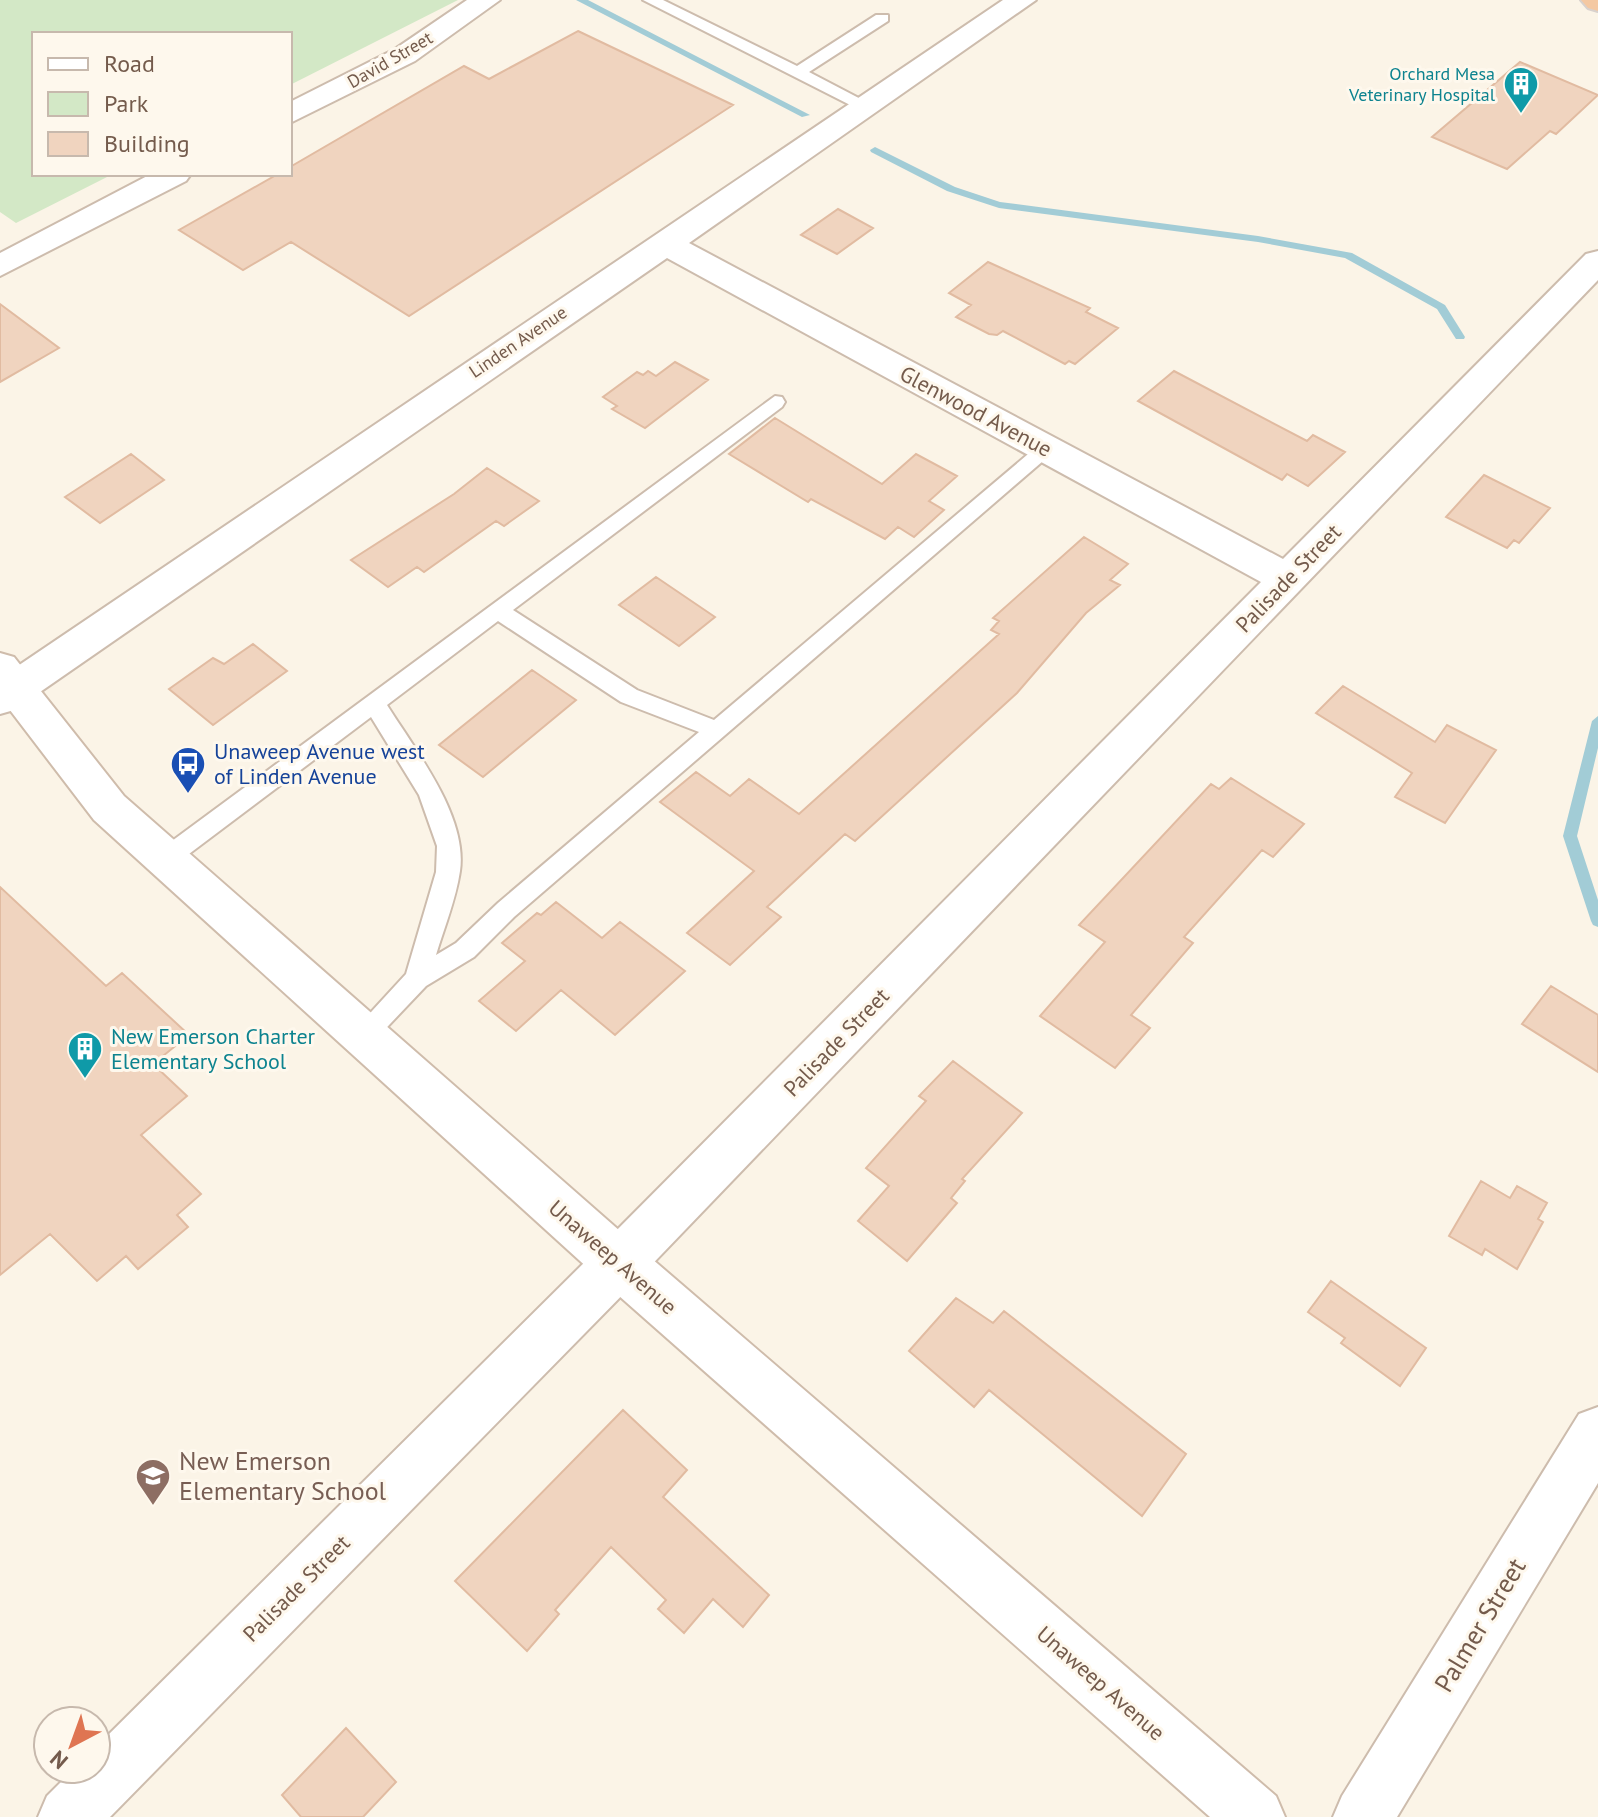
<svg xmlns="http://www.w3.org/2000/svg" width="1598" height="1817" font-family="'PT Sans',sans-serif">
<rect width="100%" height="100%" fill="#fbf4e7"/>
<path fill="#d3e8c6" d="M0,0h458l-168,85v-51h-256v140h79l-97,49 -16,-11z"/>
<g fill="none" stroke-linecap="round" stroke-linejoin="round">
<path fill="#a2ccd6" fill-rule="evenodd" d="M576,0h12l222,115 -8,2z
M875,147l80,40 45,15 258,34 94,17 93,52 20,32 -1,2h-8l-19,-30 -92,-51 -87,-16 -259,-34 -52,-17 -76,-39 -1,-2z
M1598,716v32l-21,88 21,64v27l-5,-2 -2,-4 -28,-85 29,-115z"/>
</g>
<path fill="#f0d4bf" stroke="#e1bba1" stroke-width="2" d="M578,31l155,74 -324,211 -118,-74 -48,28 -64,-40 99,-56h12v-7l174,-101 25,13z
M1520,62l78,33 -42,39 -6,-3 -43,38 -75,-32z
M838,209l35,19 -36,26 -36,-19z
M988,262l102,46 -4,4 32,16 -43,36 -6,-3 -4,3 -62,-33 -6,4 -8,-1 -33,-17 15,-12 -22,-12z
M0,304l59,44 -59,34z
M675,362l33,18 -63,48 -33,-19 5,-3 -14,-9 34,-25 6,3 5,-4 8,5z
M1174,371l133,70 6,-6 32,17 -37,34 -21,-12 -5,6 -144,-79z
M775,418l107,66 34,-30 41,22 -28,25 15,9 -30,27 -16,-10 -13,12 -74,-40 -3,3 -79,-48z
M131,454l33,26 -64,43 -35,-26z
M487,468l52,33 -35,25 -8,-5 -72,51 -7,-5 -29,20 -37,-27 103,-66z
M1484,475l66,33 -31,35 -5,-3 -7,8 -61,-31z
M1084,537l44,27 -18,16 10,5 -34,28 -69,80 -162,148 -10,-7 -78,73 14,10 -51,48 -43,-32 67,-62 -94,-69 36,-30 34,24 19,-17 50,35 200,-180 -8,-4 8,-9 -6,-3z
M656,577l59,40 -36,29 -60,-41z
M253,644l34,27 -74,54 -44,-36 44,-31 11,6z
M532,670l44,30 -93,77 -44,-32z
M1343,686l92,56 12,-17 49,25 -51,73 -50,-26 17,-24 -96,-60z
M1231,778l73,46 -31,33 -11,-7 -78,87 9,6 -62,72 19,13 -35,40 -75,-52 65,-74 -26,-17 132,-141 8,5z
M0,887l106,99 16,-13 67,62 -36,29 34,32 -46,39 60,59 -24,21 11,12 -50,42 -12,-13 -29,25 -47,-47 -50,41z
M556,902l46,36 18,-16 65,49 -70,64 -54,-45 -45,41 -37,-30 46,-40 -23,-18 35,-30 4,2z
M1551,986l47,29v57l-76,-48z
M953,1061l69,52 -60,66 3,2 -14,17 6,5 -50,58 -49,-40 31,-35 -23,-18 60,-67 -7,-5z
M1481,1181l29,17 7,-12 30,17 -9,16 5,3 -26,47 -32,-20 -3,6 -33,-19z
M1331,1281l95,67 -26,38 -59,-43 4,-5 -37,-26z
M956,1298l37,25 11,-12 182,143 -44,62 -153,-126 -15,17 -65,-56z
M623,1410l64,60 -24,27 106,98 -26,32 -30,-28 -29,34 -26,-24 8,-9 -55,-53 -56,63 4,4 -32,37 -72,-70z
M346,1728l50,54 -33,35h-62l-19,-22z"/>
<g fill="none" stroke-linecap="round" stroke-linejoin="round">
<defs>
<path id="service" d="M643,0h20l134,66 79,-51h12v6l-79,51 65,34 -2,4h-12z
M775,396l7,1 3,5 -3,5 -269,203 124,80 77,30 326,-276h14l3,5 -543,468 -40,40 -48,29 -54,57 -9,3 -9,-3 -4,-8 56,-61 30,-102 1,-26 -18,-51 -48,-78 -198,149 -8,3 -8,-3 -4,-7 4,-7zM498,621l123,81 78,30 -201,171 -42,40 -20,12c8,-27 20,-56 24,-84 8,-55 -45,-121 -73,-166z"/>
<path id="minor" d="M467,0h33l-85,61 -125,62v-21l105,-53z
M1003,0h33l-347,243 594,316 303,-305 12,-3v29l-961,1000 -527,537h-72l9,-21 27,-27h22v-22l505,-501 660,-664 -594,-324 -653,452 -14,4v-36z
M151,174h40l-5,7 -186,95v-23z
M1598,1407v76l-201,334h-64l9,-21 237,-382z"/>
<path id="secondary" d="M0,653l14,4 110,139 513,450 639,550 9,21h-75l-609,-537 -507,-460 -94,-123z"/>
<path id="trunk" d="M1581,0h17v11l-10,-3z"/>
</defs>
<use href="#service" stroke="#cdbcad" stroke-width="4"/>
<use href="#minor" stroke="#cdbcad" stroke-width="4"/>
<use href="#secondary" stroke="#cfbcab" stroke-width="4"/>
<use href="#trunk" stroke="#d8d1cd" stroke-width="4"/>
<use href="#service" fill="#fff" fill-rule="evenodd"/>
<use href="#minor" fill="#fff" fill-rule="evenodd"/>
<use href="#secondary" fill="#fff" fill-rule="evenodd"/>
<use href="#trunk" fill="#f4c8a2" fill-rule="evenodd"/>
</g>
<defs>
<symbol id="building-pin" viewBox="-11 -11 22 30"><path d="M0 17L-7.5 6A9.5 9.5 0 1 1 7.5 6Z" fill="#0f9aa8" stroke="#fef8ed"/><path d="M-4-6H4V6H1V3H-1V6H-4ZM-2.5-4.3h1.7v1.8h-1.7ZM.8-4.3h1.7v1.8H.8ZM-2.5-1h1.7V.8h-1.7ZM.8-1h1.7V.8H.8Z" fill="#fff"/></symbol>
<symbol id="bus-pin" viewBox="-11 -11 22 30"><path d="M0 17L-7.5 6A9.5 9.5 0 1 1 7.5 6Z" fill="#1a4fb4" stroke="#fef8ed"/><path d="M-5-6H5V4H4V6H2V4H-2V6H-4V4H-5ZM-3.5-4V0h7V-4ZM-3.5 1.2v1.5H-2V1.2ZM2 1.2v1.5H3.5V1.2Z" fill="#fff"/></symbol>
<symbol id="school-pin" viewBox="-11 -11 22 30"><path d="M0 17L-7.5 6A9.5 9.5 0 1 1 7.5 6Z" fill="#8d6e63" stroke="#fef8ed"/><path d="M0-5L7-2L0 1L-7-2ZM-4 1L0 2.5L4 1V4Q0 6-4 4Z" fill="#fff"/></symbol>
</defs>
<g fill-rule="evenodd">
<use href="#building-pin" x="1501" y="64" width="40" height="54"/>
<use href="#bus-pin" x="168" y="744" width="40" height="54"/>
<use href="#building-pin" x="65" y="1029" width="40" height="54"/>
<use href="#school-pin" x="133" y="1456" width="40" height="54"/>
</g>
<g text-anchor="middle" stroke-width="6" stroke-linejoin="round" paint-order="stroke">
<g font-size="18" fill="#745b4c" stroke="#fef8ed">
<text transform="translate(390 60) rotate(-30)" y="6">David Street</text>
<text transform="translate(518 342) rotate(-34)" y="6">Linden Avenue</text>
</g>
<g font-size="18" fill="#0d838f" stroke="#fef8ed" text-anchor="end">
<text x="1495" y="80">Orchard Mesa<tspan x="1495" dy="21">Veterinary Hospital</tspan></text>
</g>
<g font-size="22" fill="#745b4c" stroke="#fef8ed">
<text transform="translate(976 411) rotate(28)" y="8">Glenwood Avenue</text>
<text transform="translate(1288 578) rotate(-46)" y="8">Palisade Street</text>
<text transform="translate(836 1042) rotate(-46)" y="8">Palisade Street</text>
<text transform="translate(613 1257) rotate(41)" y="8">Unaweep Avenue</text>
<text transform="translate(296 1588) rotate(-45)" y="8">Palisade Street</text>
<text transform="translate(1101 1683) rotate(41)" y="8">Unaweep Avenue</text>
</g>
<g font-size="22" fill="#164399" stroke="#fef8ed" text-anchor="start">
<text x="214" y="759">Unaweep Avenue west<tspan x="214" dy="25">of Linden Avenue</tspan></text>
</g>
<g font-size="22" fill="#0d838f" stroke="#fef8ed" text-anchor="start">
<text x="111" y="1044">New Emerson Charter<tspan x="111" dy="25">Elementary School</tspan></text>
</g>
<g font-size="26" fill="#785e54" stroke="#fef8ed" text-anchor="start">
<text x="179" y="1470">New Emerson<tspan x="179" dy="30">Elementary School</tspan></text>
</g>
<g font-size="26" fill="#745b4c" stroke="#fef8ed">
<text transform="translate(1480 1625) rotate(-59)" y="9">Palmer Street</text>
</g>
</g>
<rect x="32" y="32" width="260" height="144" fill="#fef8ed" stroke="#c7b9ad" stroke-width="2"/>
<rect x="48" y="58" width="40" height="12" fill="#ffffff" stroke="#c7b9ad" stroke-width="2"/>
<text x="104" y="72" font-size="24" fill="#745b4c">Road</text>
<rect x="48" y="92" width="40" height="24" fill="#d3e8c6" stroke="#c7b9ad" stroke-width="2"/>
<text x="104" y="112" font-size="24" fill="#745b4c">Park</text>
<rect x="48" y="132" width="40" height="24" fill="#f0d4bf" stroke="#c7b9ad" stroke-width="2"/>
<text x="104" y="152" font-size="24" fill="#745b4c">Building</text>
<g transform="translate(72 1745) rotate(221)"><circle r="38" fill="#fef8ed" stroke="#c7b9ad" stroke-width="2"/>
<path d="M0-6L14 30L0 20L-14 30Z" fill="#df7552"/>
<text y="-12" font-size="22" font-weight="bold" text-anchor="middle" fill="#745b4c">N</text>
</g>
</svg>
